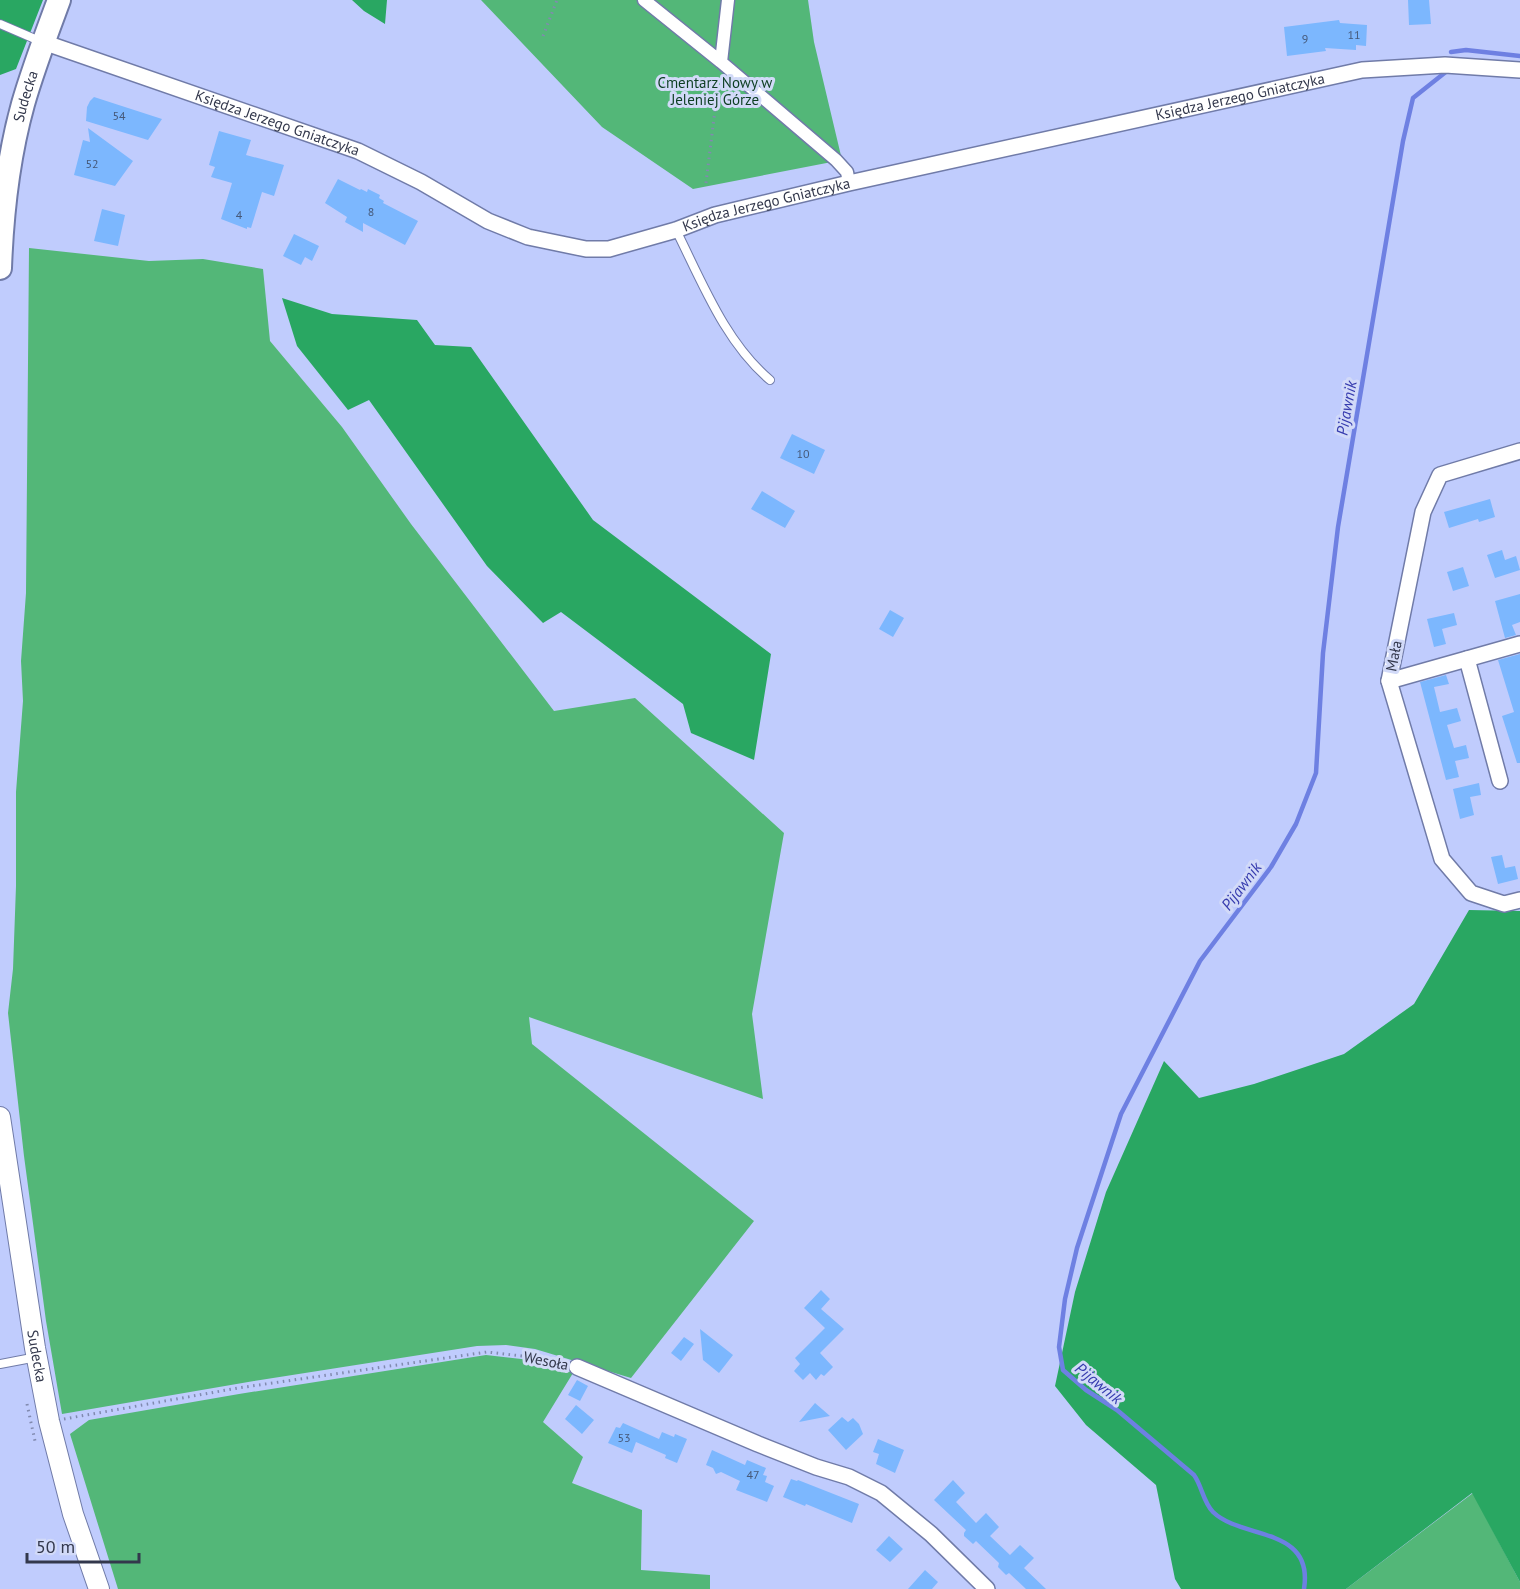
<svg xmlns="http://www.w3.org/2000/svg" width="1520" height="1589" font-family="'PT Sans',sans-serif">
<rect width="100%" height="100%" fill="#c0ccfd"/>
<path fill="#53b778" d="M481,0h327l6,42 28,118 -149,29 -91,-62z
M29,248l120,13 54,-2 60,10 7,72 72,86 69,97 143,187 81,-13 149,135 -32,181 11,85 -234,-82 3,27 222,177 -123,157 -96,-29 -29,-4 -29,1 -223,35 -192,33 -16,-93 -22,-165 -16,-143 5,-44 3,-83v-94l7,-91 -2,-40 5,-68z
M486,1355l44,5 43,13 -30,49 40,35 -11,26 70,27 -1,60 69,5v14h-592l-48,-155 19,-14 150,-26z
M1473,1493l47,89v7h-174z"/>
<path fill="#29a762" d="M0,0h43l-27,69 -16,6z
M352,0h35l-2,24 -21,-13z
M282,298l50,16 85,6 18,25 36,2 122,173 178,134 -17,106 -63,-27 -8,-29 -122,-92 -18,11 -56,-57 -118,-166 -21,10 -51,-64z
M1469,910l51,1v671l-48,-89 -126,96h-165l-6,-10 -19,-94 -70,-60 -31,-39 20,-94 31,-100 58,-131 35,37 55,-14 90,-30 70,-50z"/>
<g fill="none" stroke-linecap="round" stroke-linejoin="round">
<path stroke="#6e80e2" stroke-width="4.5" d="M1451,52l15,-2 54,6
M1304,1589c10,-63 -62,-49 -91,-77 -10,-10 -11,-26 -19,-37l-77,-65 -31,-20 -23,-20 -4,-23 6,-48 12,-51 44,-134 79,-153 71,-94 25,-43 20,-51 7,-120 15,-126 65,-386 10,-43 34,-27"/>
</g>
<path fill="#7cb7fe" d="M1408,0h21l2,24 -22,1z
M1339,20l1,3 27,2 -1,21 -10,-1v5l-31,-2 1,3 -39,5 -3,-29z
M94,97l68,22 -14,21 -62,-19 1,-14 3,-6z
M88,128l45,33 -18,25 -41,-11 9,-35 7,2z
M219,131l32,9 -5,15 38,10 -10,31 -12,-4 -11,36 -4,-1v2l-26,-10 11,-36 -21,-6 4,-10 -6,-2z
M338,179l22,11 1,-1 6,3 1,-3 12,6 -1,3 5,3 -1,2 35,18 -13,24 -42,-22v9l-18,-10 2,-5 -22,-14z
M102,209l23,6 -7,31 -24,-5z
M294,234l25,12 -7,15 -7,-4 -4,8 -18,-9z
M792,434l33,16 -11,24 -34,-16z
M762,491l33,20 -10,17 -34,-19z
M1490,499l5,18 -16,5 -1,-3 -29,9 -5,-16z
M1502,550l3,10 11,-4 4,14 -25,8 -8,-23z
M1463,567l6,19 -16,5 -6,-19z
M1520,594v28l-8,3 4,10 -11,3 -10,-37z
M890,610l14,8 -11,19 -14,-8z
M1454,613l3,12 -15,4 4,15 -12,3 -7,-28z
M1520,654v109h-3l-15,-47 12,-4 -16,-52z
M1446,675l3,9 -15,3 6,25 17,-4 4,13 -14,4 7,23 12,-3 3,13 -14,3 4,16 -13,3 -26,-98z
M1479,783l2,12 -11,2 4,18 -14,4 -7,-30z
M1502,855l3,13 10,-2 3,13 -20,5 -7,-27z
M821,1290l9,9 -9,10 23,20 -24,24 13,14 -9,9 -3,-2 -5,6 -6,-7 -7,7 -9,-9 6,-7 -5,-6 30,-30 -21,-20z
M700,1329l33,26 -14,18 -16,-13z
M684,1337l10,7 -13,17 -10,-8z
M577,1380l11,6 -8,15 -12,-6z
M815,1403l15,13 -31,6z
M576,1405l18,15 -12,14 -17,-15z
M842,1417l6,5 5,-4 6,6 4,10 -17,16 -18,-20z
M623,1423l36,16 3,-7 12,5 1,-3 12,5 -10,24 -12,-5 1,-3 -30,-13 -4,11 -24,-10 8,-16 4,1z
M878,1439l26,11 -9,23 -19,-9 3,-10 -6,-2z
M712,1450l33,15 2,-5 19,8 -3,7 4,1 -2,6 9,4 -7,16 -31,-12 4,-9 -19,-9 -5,2 -3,-6 -7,-3z
M791,1479l6,2 1,-1 61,24 -7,19 -46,-19 -1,2 -22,-9z
M953,1480l12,13 -9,9 20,21 10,-10 13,14 -9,9 20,19 10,-10 14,13 -10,10 22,21h-20l-17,-16 -3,2 -8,-8 1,-4 -23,-22 -3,3 -9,-8v-3l2,-3 -32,-30z
M889,1536l14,13 -13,13 -14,-12z
M925,1570l13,12 -6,7h-24z"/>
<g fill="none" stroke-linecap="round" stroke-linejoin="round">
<defs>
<path id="service" d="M0,24l42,18
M676,230c26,52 49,112 94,150
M0,1364l37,-7"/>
<path id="pedestrian" d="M644,0l77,62 115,98 11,12 2,11
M721,62l7,-62"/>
<g id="minor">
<path id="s1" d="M43,42l315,109 63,31 67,39 40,16 58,12h23l67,-19 39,-15 134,-32 513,-113 83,-5 75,5"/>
<path d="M1520,451l-80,24 -17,37 -34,169 53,178 29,34 33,11 16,-4"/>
<path d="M1467,659l33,122"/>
<path d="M1389,681l131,-37"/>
<path d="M577,1367l181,77 58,23 33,10 32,16 50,41 56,55"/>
</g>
<g id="tertiary">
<path id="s2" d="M0,1117l35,231 14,73 24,93 26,75"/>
</g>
<g id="secondary">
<path id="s3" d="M0,268c2,-55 8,-110 23,-164 10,-35 23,-69 36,-104"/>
</g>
</defs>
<use href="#service" stroke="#707ba8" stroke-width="10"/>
<use href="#pedestrian" stroke="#707ba8" stroke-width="15"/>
<use href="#minor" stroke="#707ba8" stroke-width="18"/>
<use href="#tertiary" stroke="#707ba8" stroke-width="22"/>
<use href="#secondary" stroke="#707ba8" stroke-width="26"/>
<path stroke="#818aaf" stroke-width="3" stroke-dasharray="1.5 4.5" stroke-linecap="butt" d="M543,36l14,-36
M706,183l13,-106
M27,1404l8,37
M64,1419l174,-31 249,-36 44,5 32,7"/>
<use href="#service" stroke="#fff" stroke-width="8"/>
<use href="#pedestrian" stroke="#fff" stroke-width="12"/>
<use href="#minor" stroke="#fff" stroke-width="15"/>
<use href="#tertiary" stroke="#fff" stroke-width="20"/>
<use href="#secondary" stroke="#fff" stroke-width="22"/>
</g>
<g text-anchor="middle" stroke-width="6" stroke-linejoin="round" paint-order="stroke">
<g font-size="12" fill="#455878">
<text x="1354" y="39">11</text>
<text x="1305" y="43">9</text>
<text x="119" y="120">54</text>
<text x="92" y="168">52</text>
<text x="371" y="216">8</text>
<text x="239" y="219">4</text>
<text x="803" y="458">10</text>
<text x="624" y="1442">53</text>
<text x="753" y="1479">47</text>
</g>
<g font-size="15" fill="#0d3e22" stroke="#d2daf8">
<text x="715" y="88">Cmentarz Nowy w<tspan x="715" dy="17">Jeleniej Górze</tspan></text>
</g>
<g font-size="15" fill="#33384c" stroke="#d2daf8">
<text dy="5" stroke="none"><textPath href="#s3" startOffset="174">Sudecka</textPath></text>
<text dy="5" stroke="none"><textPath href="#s1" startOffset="1256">Księdza Jerzego Gniatczyka</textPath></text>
<text dy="5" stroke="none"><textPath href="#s1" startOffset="248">Księdza Jerzego Gniatczyka</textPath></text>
<text dy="5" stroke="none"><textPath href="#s1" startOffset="770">Księdza Jerzego Gniatczyka</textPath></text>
<text transform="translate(1394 656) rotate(-79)" y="5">Mała</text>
<text dy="5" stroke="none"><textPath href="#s2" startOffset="242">Sudecka</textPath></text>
<text transform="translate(546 1361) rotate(11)" y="5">Wesoła</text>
</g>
<g font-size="16" font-style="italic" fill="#363bae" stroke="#d2daf8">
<text transform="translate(1346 408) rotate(-80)" y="6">Pijawnik</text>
<text transform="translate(1241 886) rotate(-53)" y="6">Pijawnik</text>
<text transform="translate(1099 1383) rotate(39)" y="6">Pijawnik</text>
</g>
</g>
<path d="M27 1553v9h112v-9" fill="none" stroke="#33384c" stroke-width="3"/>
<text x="36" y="1553" font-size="18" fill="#33384c" stroke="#d2daf8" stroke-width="4.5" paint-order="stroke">50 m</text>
</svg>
